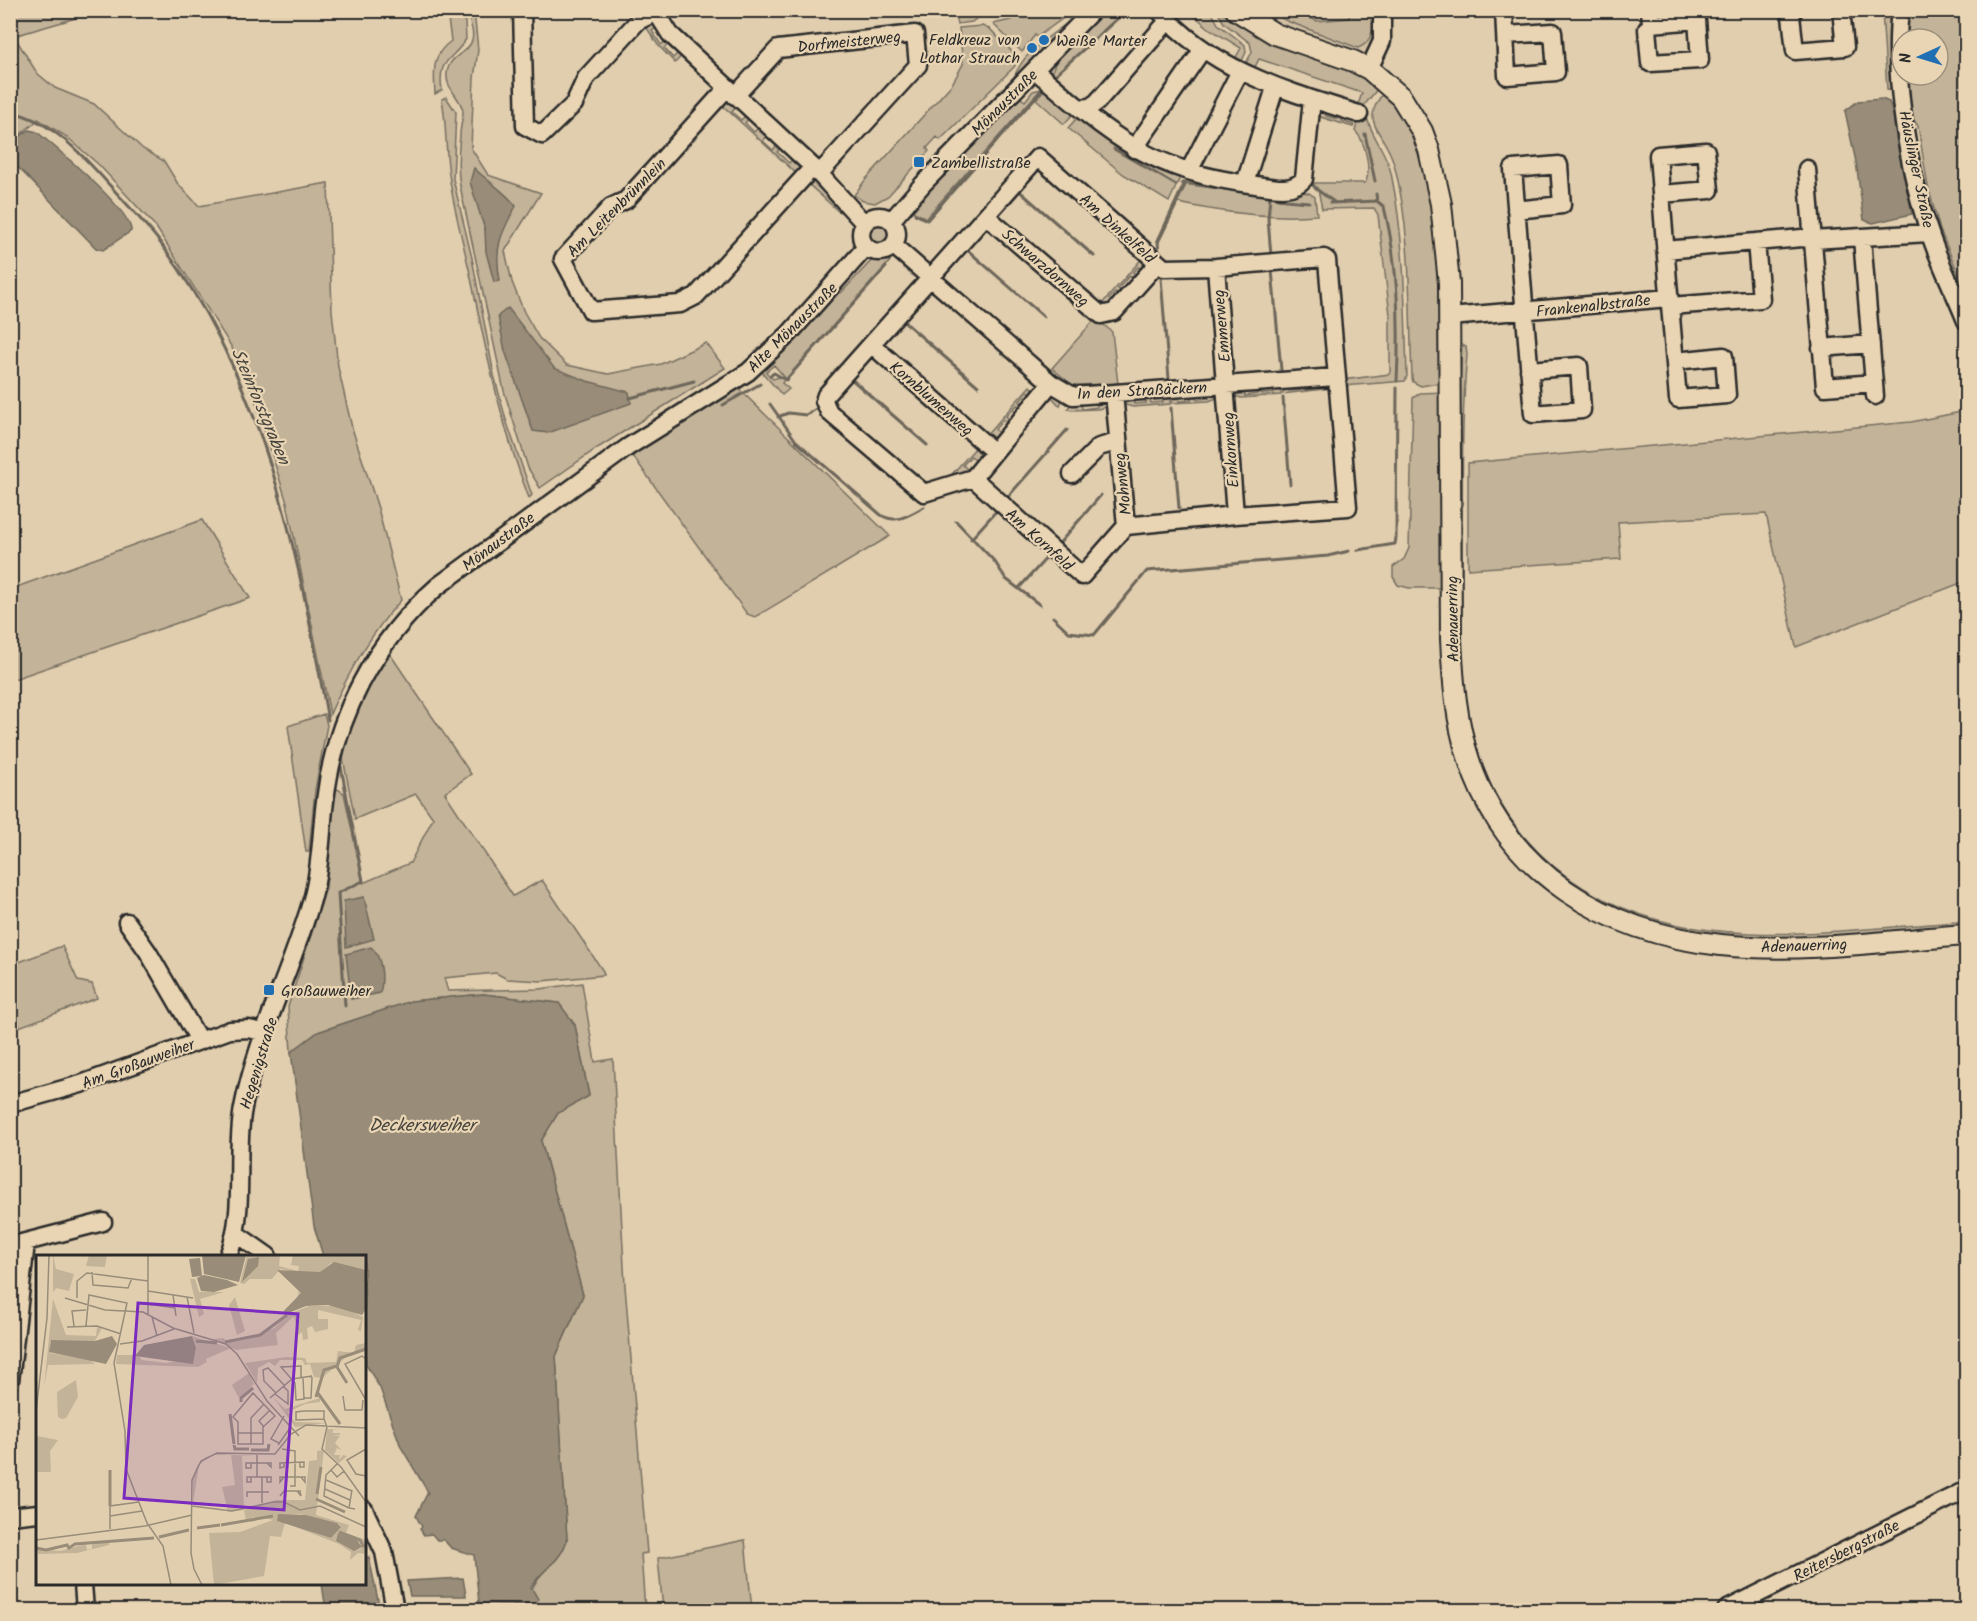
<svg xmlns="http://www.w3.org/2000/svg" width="1977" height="1621" font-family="Kalam,sans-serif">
<rect width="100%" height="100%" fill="#e1ceae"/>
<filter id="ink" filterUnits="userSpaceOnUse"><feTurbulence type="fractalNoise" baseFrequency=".0167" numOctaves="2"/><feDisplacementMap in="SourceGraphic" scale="12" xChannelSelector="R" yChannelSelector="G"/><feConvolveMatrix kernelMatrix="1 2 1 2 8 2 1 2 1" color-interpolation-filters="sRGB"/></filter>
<g filter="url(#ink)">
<path fill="#d2c0a3" d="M1242,11h137v22l-17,37z"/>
<path fill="#c3b398" stroke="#776f62" stroke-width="1.5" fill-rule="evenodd" d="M1027,10h46v1l-36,26 -2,-2 -13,17 -29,-28 18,-4z
M11,11h89l-86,25 23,37 18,15 39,16 49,45 21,12 14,23 21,22 129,-23 4,128 6,56 14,61 26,80 23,92c-30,33 -53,73 -71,114l-43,-211 -35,-113 -21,-44 -75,-119 -57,-62 -32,-28 -29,-18c-8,10 -21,15 -27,26z
M447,11h11l7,11 1,17c-13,22 -29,19 -24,51l-7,4c-1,-22 -4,-39 16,-53z
M465,11h9l4,39 -4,28 -3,70 17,27 53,18 -36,58 7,31 12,30 15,26 28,27 41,9 53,-10 45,-21 19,25 -129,81 -56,39 -12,-20 -24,-77 -44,-205c-3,-18 -2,-34 0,-51 0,-8 3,-16 3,-24 -2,-14 -18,-22 -16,-38 3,-27 42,-16 18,-62z
M954,11h20l3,7 -5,4 -15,2z
M1081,11h3l-68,69 -2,-2c10,-31 45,-45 67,-67z
M1104,11h20l-72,66c-3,-17 38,-57 52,-66z
M1189,11h22l7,13 27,21 1,7 -5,11 -6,-4 6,-11 -31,-19z
M1217,11l78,39 58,22 26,15 -17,21 -4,-3 4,-12 -103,-34 -5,10 -9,-4 7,-13 -2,-9 -26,-20z
M1268,11h25l24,10 32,-3 -1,-6 -7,-1h32c1,14 1,31 -15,37l-71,-27z
M1882,11h84v281l-26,-62 -12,-43 -10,-61 -23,-35 -8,-1zM1902,39h36v36h-36z
M643,22h9l6,4 -6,5 9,14 6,-5 2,4 -5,4 9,10 7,-7 5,1 -10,11 -17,-18z
M982,26l8,3 26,27 2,5 -4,6 -74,73 -3,-3 -10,11 2,3 -41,45 -13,7 -12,-2 -9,-6 12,-16 86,-95 11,-20 -4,-36z
M1041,89l-115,129 -16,-8 7,-8 82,-87 22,-17 4,3 8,-10z
M1044,90l29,24 -9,10 -28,-25z
M1385,91l17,19 26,56 17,165 -7,1 1,51 -18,3 -8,-4 -1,-4c-3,-71 0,-145 -18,-214 -9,-34 -37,-40 -9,-73z
M446,97l10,15 -3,67 19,79 22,117 12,45 26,75 -3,3c-27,-70 -42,-141 -57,-215 -7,-34 -17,-68 -22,-102 -5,-28 -3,-55 -8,-82z
M727,102l10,4 -5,6 9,8 5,-5 3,3 -4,5 9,9 7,-7 8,8 -6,8 10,9 5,-6 3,3 -4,5 12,11 5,-5 6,8 -1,10 -78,-72z
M1328,109l-2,7 11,3 2,-6 5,1 -2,7 12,4 -1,2 -39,-12 4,-5z
M1360,114h6c4,21 21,38 25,59 14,66 14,136 16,203l-2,5 -62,5 -1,-6 48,-6v-59l-12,-100 -4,-7 -52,1 -4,-20 -6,-6h53c7,-12 0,-43 -10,-52z
M1077,118h3l98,55 1,7 -10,22 -46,-28 -55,-46z
M1186,178l123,15 6,4 2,18c-48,4 -93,-2 -139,-12l-19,39 -2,-1z
M817,180l28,33 -7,-2 -33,-30z
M868 233a10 10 0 1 1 20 0a10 10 0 1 1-20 0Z
M1145,255l2,9 -3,7 -6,-4 -5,5 5,6 -3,3 -6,-5 -11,13 6,5 -4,4 -5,-5 -6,6 6,5 -16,3z
M884,259l6,2 -104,118 -12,-14 -8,7 7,7 6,-2 5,3 -2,3 7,6 -7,6 -20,-23 76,-82 3,3 30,-32z
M1096,318l16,14 6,52 -46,1 -20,-17z
M1462,345l4,2 1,8c-6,64 -4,128 -5,192 0,54 -3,110 6,163 19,116 98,191 211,215 88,18 189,3 278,-3l9,-5v11l-138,10 -107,1 -92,-20 -79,-48 -43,-49 -29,-56 -19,-93 -1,-257z
M1319,381l13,7 -49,6 -1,-12h6l1,9 12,-1 -1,-7 5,-1 1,8 14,-1z
M1280,382l1,13 -40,3 -9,-3 12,-8 1,9 12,-2 -1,-8h5l1,8 12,-1v-9z
M1030,386l7,6 -3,3 -6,-4 -8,10 5,6 -2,2 -6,-4 -11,11 6,6 -3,3 -6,-5 -8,9 5,6c-5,5 -9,4 -16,3z
M737,387l153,149 -135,81 -8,-3 -117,-162z
M1208,390l11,7 -10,4 -37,2 -1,-11 7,-1 1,10 12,-1 -1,-8 6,-1 1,8 12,-1z
M1169,391l1,13 -37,3 -12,-3 12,-8 1,8 12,-1 -1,-8h5l1,8 12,-1 -1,-10z
M1446,392l-1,196h-36l-11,-3 -5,-8v-10l11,-8 5,-11 4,-150 7,-5z
M1054,393l27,8 1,8 15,-2v-7l12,6 -11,3 -26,1 -4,-1 3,-7 -9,-3 -2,7 -11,-12z
M1966,411v170l-170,66 -30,-133 -148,8 3,37 -153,10v-106l443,-41z
M978,445l2,6 -3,10 -6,-5 -8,9 6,6 -25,12z
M202,520l48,78 -239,82v-91z
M388,651l83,123 -26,19 68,103 29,-16 61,91 1,4 -62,6 -35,-2 -11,-6 -52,5 4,13 92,-2 42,-6 13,79 18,-3 12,227 22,267 -6,1 4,56h-168l2,-7 49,1c7,-38 28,-32 39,-64l-11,-184 27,-61 -42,-154 17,-28 31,-18 -14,-70 -17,-22 -75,-9 -72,7 -93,31 -27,20 -3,-45 38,-119 8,-101 10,6 19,90 47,-20 23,-45 -17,-24 -61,25 -13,-66 17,-53z
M324,714l3,11 -12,65 -6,62h-3l-18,-126z
M62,946l16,35 14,3 5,14 -86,32v-65z
M1966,990v54l-6,-1z
M745,1540l7,70h-89l-5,-52z"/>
<path fill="#998d79" stroke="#6d665a" stroke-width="1.5" d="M1882,99l7,3 8,24 15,88 -39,9 -9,-3 -8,-58 -11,-51 13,-10z
M29,130l8,2c19,16 95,78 94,99l-28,19 -7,-2 -85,-88c-1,-18 4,-21 18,-30z
M474,168c13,13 31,23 42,38 -16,29 -22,42 -16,75l-6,1 -8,-30 -1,-22 -15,-48z
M508,308l46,60 33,13 42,11 2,11 -83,30 -15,-2 -28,-80 -7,-35z
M364,897l10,42 -28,8 -2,-46z
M371,947c11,9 13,32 9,46l-29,6 -5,-45z
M483,994l76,9 16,22 14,71 -31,17 -17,28 42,154 -27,61 11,184c-8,25 -23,26 -36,47l7,12 -4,9 -6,-4 -49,-1 -5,-48 -23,-7 -7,-8h-7l-5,-6 -8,1 -4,-6 2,-2 -6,-11 12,-24 -27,-45 -21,-59 -15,-25 -1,-107h-41l-9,-30 -23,-174 27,-20 93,-31z
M369,1557l11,53h-54l-4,-26h42l1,-26z
M463,1578l3,18h-56l-3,-15z
M464,1606l3,4h-55l-1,-2z"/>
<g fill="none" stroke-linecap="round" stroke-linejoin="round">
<path stroke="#6d665a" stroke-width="3" d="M1053,77l74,-67
M11,112c42,8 75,47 103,78 15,17 31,33 45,51 107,142 138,309 169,479
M1365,134l10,47
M1114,149l62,36
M1310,181l6,8 18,13
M1182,183l73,10
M1016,188l78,68
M1264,194l21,6 24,2
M1376,194l1,7
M1270,196l-2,23 3,37
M1330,203l47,-2 7,6c14,56 16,117 13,174
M915,214l12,6 115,-130
M964,247l80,70
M1159,255l-1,-14 27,-56
M1272,270l9,100
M1161,278l8,101
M901,319l77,67
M770,376l4,-3 12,7 100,-113
M849,377l78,68
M630,398l64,-17
M1283,398l7,86
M770,404l26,37 85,74c16,10 29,-1 43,-8
M723,405l37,-21
M1171,408l8,100
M778,417l10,-4 18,2 10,-6
M1005,500l62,-70
M956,521l39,41 11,17 34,26
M971,539l27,-30
M1057,546l44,-51
M1358,550l37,-6 1,-6 1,-150
M1019,588l30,-33
M1053,617l16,15 25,3 53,-64 181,-15 21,-5
M341,767l22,114 -25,12 7,113"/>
<defs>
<path id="minor" d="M522,10l3,116 17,9 32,-31 12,-26 52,-57 23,-11
M655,10l15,24 143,133 51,56
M1159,10c52,60 127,81 200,104
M1504,10l3,66 49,-4 -3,-40 -47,3
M1650,10l1,14 -4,5 3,34 50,-3 -3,-40 -46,4
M1794,10l-3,6 4,35 50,-4 -4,-37
M1900,10c-8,66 9,165 31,227 10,29 24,56 35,84
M1369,69l13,-28v-31
M1036,71c76,66 116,101 220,114 16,2 36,8 48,-6l8,-80
M727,88l-101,112 -15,7 -48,52 28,52 89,-7 16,-8 117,-129
M735,96l43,-47 137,-15 3,31 -99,109
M1080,108l10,-1 7,-5 71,-81
M1134,149l69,-100
M1038,157l126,111 52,-1 108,-9 3,2 21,247 -113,8 -109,11 -44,50 -109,-98 -49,15 -95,-81 -5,-11 2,-6z
M1807,169l18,218 49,-4
M1189,171l51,-100
M1245,183l30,-95
M1661,194l49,-4 -4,-39 -48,4c6,81 13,163 20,244l49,-4 -3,-39 -49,5
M1516,210l46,-5 -3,-40 -46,4 20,245 49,-4 -3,-44 -50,4
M861 234a18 18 0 1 1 36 0a18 18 0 1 1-36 0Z
M986,216l115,99 13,-3 43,-48
M892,220l31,-36 170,-174
M1862,238l13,158
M894,246l157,137 22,13 263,-19
M1665,250l137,-12 10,2 117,-7
M1216,267l19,248
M1670,306l91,-7 -5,-57
M1450,317l219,-19
M872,345l121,106
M1821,348l50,-4
M1114,393l12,133
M1072,474l27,-27 18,-5
M973,478l78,-95
M127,922l21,30 51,88
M10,1104l71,-20 149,-54 19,-1 17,4
M235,1233l33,23
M10,1246l93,-24
M228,1256c19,-46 6,-100 15,-148 14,-73 50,-141 70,-212 8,-30 8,-64 12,-95 10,-85 49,-159 113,-215l190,-139 120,-75 41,-38 77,-87
M10,1381l16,-138
M364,1509l20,43 11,58
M10,1516l28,-3
M83,1584l2,26
M1726,1610l240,-120"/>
<path id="major" d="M1236,10l39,24 78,27 16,8 32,28 21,34 7,19 12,54 8,79 2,356c2,41 5,82 18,121 37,114 138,173 252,185 81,8 165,-4 245,-10"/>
</defs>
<use href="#minor" stroke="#2b2b2b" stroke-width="21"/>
<use href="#major" stroke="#2b2b2b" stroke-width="24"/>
<use href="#minor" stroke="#e9d5b3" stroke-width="16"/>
<use href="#major" stroke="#e9d5b3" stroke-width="20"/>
</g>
</g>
<g fill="#1f6fb2" stroke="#e9d5b3" stroke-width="2">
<circle cx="1044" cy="40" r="6"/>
<circle cx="1032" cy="48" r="6"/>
<rect x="913" y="156" width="12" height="12" rx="3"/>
<rect x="263" y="984" width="12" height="12" rx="3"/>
</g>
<g text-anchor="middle" stroke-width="4.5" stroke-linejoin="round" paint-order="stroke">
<g font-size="16" fill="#2b2b2b" stroke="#e9d5b3" text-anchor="start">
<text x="1020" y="45" text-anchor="end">Feldkreuz von<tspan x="1020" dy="18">Lothar Strauch</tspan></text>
<text x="1056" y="46">Weiße Marter</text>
<text x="931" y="168">Zambellistraße</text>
<text x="281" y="996">Großauweiher</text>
</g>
<g font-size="16" fill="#2b2b2b" stroke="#e9d5b3">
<text transform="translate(849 41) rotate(-6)" y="6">Dorfmeisterweg</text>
<text transform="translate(1004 102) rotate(-45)" y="6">Mönaustraße</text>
<text transform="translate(1917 169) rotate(78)" y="6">Häuslinger Straße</text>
<text transform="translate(616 207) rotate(-45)" y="6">Am Leitenbrünnlein</text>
<text transform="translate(1118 228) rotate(42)" y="6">Am Dinkelfeld</text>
<text transform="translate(1046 267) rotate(41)" y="6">Schwarzdornweg</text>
<text transform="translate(1593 305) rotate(-6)" y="6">Frankenalbstraße</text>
<text transform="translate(1221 326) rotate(-95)" y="6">Emmerweg</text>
<text transform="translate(792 327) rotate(-45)" y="6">Alte Mönaustraße</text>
<text transform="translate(1142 390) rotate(-3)" y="6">In den Straßäckern</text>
<text transform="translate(932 398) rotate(41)" y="6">Kornblumenweg</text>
<text transform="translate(1230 450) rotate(-94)" y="6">Einkornweg</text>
<text transform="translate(1122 484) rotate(-96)" y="6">Mohnweg</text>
<text transform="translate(1040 539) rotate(42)" y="6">Am Kornfeld</text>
<text transform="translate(498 541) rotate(-37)" y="6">Mönaustraße</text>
<text transform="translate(1452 619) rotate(-91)" y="6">Adenauerring</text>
<text transform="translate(1804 945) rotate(-2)" y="6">Adenauerring</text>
<text transform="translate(138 1063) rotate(-20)" y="6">Am Großauweiher</text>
<text transform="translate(258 1063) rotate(-73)" y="6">Hegenigstraße</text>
<text transform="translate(1846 1550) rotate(-27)" y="6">Reitersbergstraße</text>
</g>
<g font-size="18" font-style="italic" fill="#46443e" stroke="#e9d5b3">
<text transform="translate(261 406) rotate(67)" y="6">Steinforstgraben</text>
<text x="422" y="1131">Deckersweiher</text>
</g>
</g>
<g transform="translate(36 1255)">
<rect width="330" height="330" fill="#e1ceae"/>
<path d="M17,0l3,14 18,5 -5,17 -13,-3 -3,4zM53,0h18l-2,12 -19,-1zM211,0h33l-1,11 19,5 1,-5 -8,-1 2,-10h73v15l-35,-7 -10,9 -17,1 -24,-4 -8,10h-22l-6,5 -4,-1zM154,24h5l4,13h25l-24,7 4,15 -5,3zM258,28l4,3 3,9 -12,19 20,-8h32l22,11 -2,14 -3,-1 3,-10 -43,-10v9h10v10l-13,3 -3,-6 -5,2 1,11 -5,1 -1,-8 -4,3 -4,-19 -18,17 2,12 -42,5 -24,-11 12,-1 2,4 20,-3 28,-11 12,-11 -3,-6 14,-13 2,-7zM199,42l10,34 -8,4 -8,-30zM17,44l13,36 30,1 1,-9 5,1 -7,13 -45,1v11l39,6 6,5 -47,1 -4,22zM156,81l39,12 -25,11 1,3 -9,5 -82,-3 1,-9h17v-5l8,10 24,3 15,-3 12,4 3,-16zM330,88v7l-20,7 -24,21 -8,-1 -4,-13 -5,1 -3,-5h-22l-5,6 -6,-4 -11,6 -1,15 -12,-20 41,-6 19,1 2,5 29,-1 2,-11 16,2 2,-8zM213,118l5,11 -15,14 -7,-13zM40,125l2,17 -12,21 -4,1 -4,-2 -1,-25zM237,142l12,12 35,-11v4l-15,2 -17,8 7,10 31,1 -31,4zM291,174l14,1h-8v3h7v2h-8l8,1 -5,7 7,8 -5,-3 -3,7h6l-1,5 4,-5 4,1 -8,7 -14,-13zM1,181l21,4 -8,11 1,21h-15zM288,195l-8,65 33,10 -3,8 20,7v14l-8,-1 -8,7 1,-8 -12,-8 -54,-21 -4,14 -11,-1 -6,40 -50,9 -5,-52 31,-1 33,-12 -14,-3 -3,4 -6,1 5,-5 -9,3 -2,-10 -16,2 -6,-25 13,-2 -4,-30h-19l-13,10 -6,39v-26l2,-7 2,-5 4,-5 5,-4 9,-3h6l33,2h-12l2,54 32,-10h29l4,-39 8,-1v-9zM265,259l36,9 4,3 -10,12 -53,-17v-6zM306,280l18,7 1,7 -9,1 -12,-8zM73,286v4l-32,8 -39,1 -1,-5 23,2 26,-7 1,6 5,-1v-6z" fill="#c3b398" fill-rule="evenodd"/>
<path d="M166,0h44l-7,27 -35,-8zM223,2l-1,9 -16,16 6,-23zM164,3l2,18 -10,1 -3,-18zM298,7l32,8v39l-4,6 -34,-10 -22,1 -20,8 -2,-3 17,-18 -24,-23 43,2zM168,20l23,5 11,5 -24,7 -13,-1 -4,-13zM76,81l5,8 -11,20 -57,-12 2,-12 44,1zM156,81l4,12 -3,16 -58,-8 9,-11zM270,260l31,8 4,4 -10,11 -54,-17 1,-7zM302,278l19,7 5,7 -8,4 -18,-10z" fill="#998d79"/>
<path fill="none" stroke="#998d79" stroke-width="3" d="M160,86l21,2M189,87l35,-7 27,-20M311,128l-10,-16 3,-9 26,-9M281,137l23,32M280,142l8,-27 13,-4M205,147v-4l12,-10M194,159l4,30M198,190l1,4h14M215,195h17l1,-6M281,239l4,-27M280,244l29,13M74,251v-36M185,270l52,-9M161,273l23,-3M303,277l21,8 4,7M123,282l30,-7M0,293l10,2 21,-5 2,3 6,-4 79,-6"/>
<path fill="none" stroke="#988d7a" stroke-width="1.5" d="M56,17l1,13 35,3 4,-10M112,36l45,7M137,40l3,21M151,42l7,36M29,43l40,12 38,2 30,16 53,16 11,10 30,47 32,35M41,43v-17l10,-8 61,8M112,49l27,4M112,59v-59M116,62l5,19M38,71l-2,-15 14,-1M50,71l3,-31 38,8 -13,60 11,68 1,38 21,54 16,23 8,39M31,72l30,-1 24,8M84,89l22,-3 32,-12M330,104l-4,-3 -17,8 21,36M265,123v-12l-20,1 14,16 1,17 8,-1 -1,-21M217,138l22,23 -12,11v17h-25v-22l-5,-5zM240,138l-12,-12 -1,-11 5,-2 16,17M239,139l13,10v-13l-5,-5M307,141l2,14h17l1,-10M234,143l22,-19 20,-3 -3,1M268,143h7l1,-21M0,156l11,-93 2,-63M268,156h20v8l-28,1v-8zM288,164l3,8 -5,22 19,18 25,35M228,172l-5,-6 11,-11M202,178h25M243,188l-8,-4 13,-23M215,189v-26l13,-14M242,190l12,-17M246,194l13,2v35h-5M330,194l-19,11 9,14 10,2M221,200v22M215,208v5h-5v-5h25v4l-4,-4M248,208v4l-4,1v-5l24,-1v5h-4v-4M302,208l-12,12 -2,21 25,12M295,215l6,7 7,-6M215,222v5h-4v-5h20v5h4v-5h-4M248,222l-4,5v-5h25v5l-4,-5M290,225l26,11M289,234l25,11M316,235l-3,18 6,1M248,236l-4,5 4,-5h16l1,5 -4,-5M211,242v-5h22M226,248v-26M156,251l40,5 41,-9h11l16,8 20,-4 46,21M74,261l32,-5M74,274v-23l29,-4M0,285l109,-14 47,-11M166,330l-8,-16 -3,-16 1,-73 9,-19 16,-8 58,1 16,-20 15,-9 60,3"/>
<path fill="#7b2cbf" fill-opacity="0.15" stroke="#7b2cbf" stroke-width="3" d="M102,48l160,11 -14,196 -160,-12z"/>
<rect width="330" height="330" fill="none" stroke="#2b2b2b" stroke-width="3"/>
</g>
<rect width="1977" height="1621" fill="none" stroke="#e9d5b3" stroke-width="36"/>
<rect x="18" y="18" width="1941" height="1585" fill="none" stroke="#2b2b2b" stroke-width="2" filter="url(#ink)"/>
<g transform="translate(1920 57) rotate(266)"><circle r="28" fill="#e9d5b3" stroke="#9d917d" stroke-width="1.5"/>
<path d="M0-4.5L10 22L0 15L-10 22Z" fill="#1f6fb2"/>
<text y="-9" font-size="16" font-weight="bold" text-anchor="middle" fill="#2b2b2b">N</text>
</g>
</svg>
